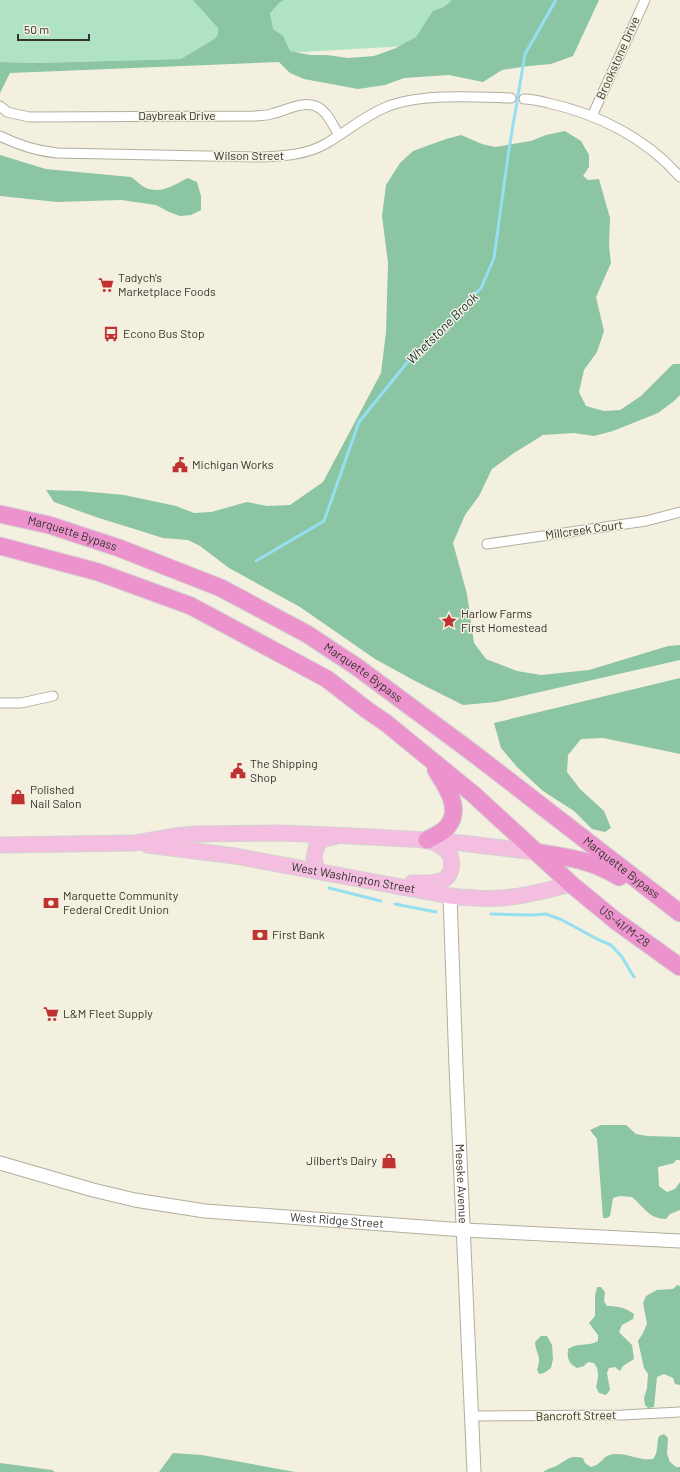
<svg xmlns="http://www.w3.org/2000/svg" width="680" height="1472" font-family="Barlow,sans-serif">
<rect width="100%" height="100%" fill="#f4f0e0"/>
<path fill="#b0e3c5" d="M0,0h472l-13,43 -278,16 -144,4 -37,-1z"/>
<path fill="#8bc5a3" d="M193,0h91l-5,3 -9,10 3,16 10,7 7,15 20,4h17l21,3 26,-2 22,-8 20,-11 17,-26 11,-4 8,-7h147l-26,56 -22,8 -22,2 -27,4 -19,12 -34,-7 -45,3 -19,7 -27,4 -54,-10 -14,-6 -11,-11 -269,11 -10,20v-31l37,1 144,-4 32,-19 5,-5v-7z
M565,131l16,10 8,14v12l-6,9 5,4 11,-1 11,39 -1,28 2,17 -15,34 8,34 -7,21 -13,18 -5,22 7,14 18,5 16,-1 21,-14 32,-32h7v31l-6,6 -16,12 -45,18 -19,5 -20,-3 -31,2 -29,18 -22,16 -13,27 -14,19 -12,28 14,51 7,49 12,16 31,12 24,4 48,-5 79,-24 12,-1v15l-184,42 -33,3 -46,-23 -42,-23 -75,-52 -71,-39 -29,-22 -12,-6 -25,-2 -67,-21 -42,-15 -8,-12 34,1 44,4 52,11 18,7 17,-1 36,-10 20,4 23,-1 33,-23 58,-109 5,-41 2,-69 -6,-47 4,-31 14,-22 13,-12 33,-12 15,-4 21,9 13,3 36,-6 15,-6z
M0,155l46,14 85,8c5,3 10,9 15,11 17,6 27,-3 42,-10l9,4 4,14v14l-10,5 -11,1 -11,-4 -13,-7 -35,-5 -64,2 -57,-6z
M680,678v76l-77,-16 -22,1 -13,16 -1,17 13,17 24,22 7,17 -6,4 -13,-3 -18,-18 -31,-20 -26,-24 -16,-19 -7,-25z
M601,1125h25l10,9 11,2 33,1v23h-4l-2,3 -16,4 1,19 8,6 8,-3 5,-7v28l-10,4 -4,5c-17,0 -22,-12 -34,-22l-12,-1 -7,2 -3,18 -3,2h-4l-6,-79 -7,-9z
M677,1285l3,1v99l-5,-1 -2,-6 -9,-4 -7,3 -3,30 -6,1 -3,-3 -1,-7 3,-10 1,-14 -4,-6 -6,-27 5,-8 4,-9 -4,-21 3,-7 11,-6 16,-1z
M597,1287h4l4,5 -1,9 3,5c11,0 19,2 27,8l-1,5 -11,6 -3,7 13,13 2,14 -11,7 -3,5 -5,-4 -6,1 -2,5 3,17 -4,5 -7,-2 -3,-6c2,-9 4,-16 -2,-24l-6,-1 -4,4 -7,2c-9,-5 -10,-10 -9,-19 9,-7 21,-2 30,-8v-6l-9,-12 6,-7v-20z
M541,1336h6l5,9 1,14 -2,9 -7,5 -5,1 -2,-4c5,-15 -1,-15 -2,-28z
M664,1434l4,4 -1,16 3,8 6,5h4v5h-137c5,-4 10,-4 15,-7 10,-6 12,-10 25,-7l2,5 6,4c13,-3 10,-12 24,-13 13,-1 25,7 38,5 6,-7 3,-15 6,-23z
M173,1453l29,2 93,17h-136z
M0,1463l52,7 3,2h-55z"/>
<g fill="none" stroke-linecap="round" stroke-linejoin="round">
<path stroke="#95dff0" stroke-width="3" d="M256,561l68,-40 35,-99 47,-58 75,-76 13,-30 15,-109 16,-95 31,-54
M329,888l52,13
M395,904l41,8
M491,914l42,1 13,-1 16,6 37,20 12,5 11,12 12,20"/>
<defs>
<path id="street" d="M524,99c8,0 16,2 24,4 50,11 98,35 132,74
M0,106l7,6 22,5 226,-1c5,-1 11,0 16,-2 18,-4 40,-19 55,0 5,6 9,15 13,21
M592,116l53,-116
M0,136c18,9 37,15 57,17l205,4c22,-1 45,-2 65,-14 19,-11 36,-26 57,-35 33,-15 91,-11 127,-10
M487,544l159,-23 34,-9
M0,703h21l32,-7
M472,1416l150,-1 58,-3"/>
<g id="secondary">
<path id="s1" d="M450,896l6,171 18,405"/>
<path id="s2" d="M0,1163l93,27 42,10 70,11 259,19 216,11"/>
</g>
<g id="primary">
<path d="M0,845l134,-2 40,-7 21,-2 84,-1 53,2 95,5 34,3 75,9"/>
<path id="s3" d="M147,845l88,11 215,40c20,2 41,4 61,1 21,-2 40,-8 60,-13"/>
<path d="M317,871l-3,-14 3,-13 7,-5 10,-2"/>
<path d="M412,883c9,0 22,1 31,-3 11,-6 11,-22 3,-30 -4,-4 -9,-6 -13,-8"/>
</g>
<g id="highway">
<path id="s4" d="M0,514l49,11 70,23 102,40 86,46 50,33 116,86 207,160"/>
<path id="s5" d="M0,546l98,26 93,34 136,73 40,31 19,13 87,71 98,90 45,37 64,46"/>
<path d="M427,840c7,-4 16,-7 21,-14 14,-18 -2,-40 -12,-56"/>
<path d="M536,852c31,5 56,8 83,25"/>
</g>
</defs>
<use href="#street" stroke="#b2ae9e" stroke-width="11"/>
<use href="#secondary" stroke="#b2ae9e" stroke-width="15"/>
<use href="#primary" stroke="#d3d2d1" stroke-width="17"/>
<use href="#highway" stroke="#d3d2d1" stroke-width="19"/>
<use href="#street" stroke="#fff" stroke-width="9"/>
<use href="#secondary" stroke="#fff" stroke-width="13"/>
<use href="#primary" stroke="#f4bee1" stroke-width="15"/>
<use href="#highway" stroke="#ec93cd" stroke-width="17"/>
</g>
<defs>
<symbol id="supermarket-bare" viewBox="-9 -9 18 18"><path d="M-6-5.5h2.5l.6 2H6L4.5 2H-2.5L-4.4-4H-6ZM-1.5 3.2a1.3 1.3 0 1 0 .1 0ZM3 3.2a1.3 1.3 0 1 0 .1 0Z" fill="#c03132" stroke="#f4f0e0" stroke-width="2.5" paint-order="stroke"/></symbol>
<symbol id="bus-bare" viewBox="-9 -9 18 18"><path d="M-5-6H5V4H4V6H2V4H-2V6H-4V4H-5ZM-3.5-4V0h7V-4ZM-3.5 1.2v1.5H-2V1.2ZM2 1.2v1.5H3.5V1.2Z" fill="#c03132" stroke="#f4f0e0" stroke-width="2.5" paint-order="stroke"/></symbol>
<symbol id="civic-bare" viewBox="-9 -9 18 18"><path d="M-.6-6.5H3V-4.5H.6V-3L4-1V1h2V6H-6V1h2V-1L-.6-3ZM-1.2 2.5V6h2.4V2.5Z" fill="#c03132" stroke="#f4f0e0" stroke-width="2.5" paint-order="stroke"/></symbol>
<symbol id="sight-bare" viewBox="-9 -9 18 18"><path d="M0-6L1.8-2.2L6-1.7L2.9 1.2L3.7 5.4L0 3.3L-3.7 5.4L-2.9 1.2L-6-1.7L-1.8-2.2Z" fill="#c03132" stroke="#f4f0e0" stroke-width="2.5" paint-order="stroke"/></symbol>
<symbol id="shop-bare" viewBox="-9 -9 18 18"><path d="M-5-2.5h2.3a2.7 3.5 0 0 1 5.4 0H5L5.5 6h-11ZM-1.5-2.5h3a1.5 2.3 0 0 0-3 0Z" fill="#c03132" stroke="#f4f0e0" stroke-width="2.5" paint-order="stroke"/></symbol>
<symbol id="bank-bare" viewBox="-9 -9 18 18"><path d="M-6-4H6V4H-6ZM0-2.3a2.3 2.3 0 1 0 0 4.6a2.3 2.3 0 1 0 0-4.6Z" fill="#c03132" stroke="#f4f0e0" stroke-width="2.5" paint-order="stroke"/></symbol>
</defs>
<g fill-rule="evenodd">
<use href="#supermarket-bare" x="95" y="274" width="22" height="22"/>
<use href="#bus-bare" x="100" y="323" width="22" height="22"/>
<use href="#civic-bare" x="169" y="454" width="22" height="22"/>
<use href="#sight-bare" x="438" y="610" width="22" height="22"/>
<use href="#civic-bare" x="227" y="760" width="22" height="22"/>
<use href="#shop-bare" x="7" y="786" width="22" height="22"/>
<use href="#bank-bare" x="40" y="892" width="22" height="22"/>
<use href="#bank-bare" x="249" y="924" width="22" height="22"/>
<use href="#supermarket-bare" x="40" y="1003" width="22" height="22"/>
<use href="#shop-bare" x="378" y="1150" width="22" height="22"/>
</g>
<g text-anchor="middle" stroke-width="3" stroke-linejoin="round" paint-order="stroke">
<g font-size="12" fill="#36342e" stroke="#f4f0e0">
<text transform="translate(618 58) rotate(-66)" y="4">Brookstone Drive</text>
<text x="177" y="120">Daybreak Drive</text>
<text x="249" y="160">Wilson Street</text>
<text transform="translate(584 530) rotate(-8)" y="4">Millcreek Court</text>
<text dy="4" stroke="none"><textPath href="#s4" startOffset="75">Marquette Bypass</textPath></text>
<text dy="4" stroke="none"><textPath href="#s4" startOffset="399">Marquette Bypass</textPath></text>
<text dy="4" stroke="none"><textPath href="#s4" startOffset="723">Marquette Bypass</textPath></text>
<text dy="4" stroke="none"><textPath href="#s3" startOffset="209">West Washington Street</textPath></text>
<text dy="4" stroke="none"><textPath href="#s5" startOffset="742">US-41/M-28</textPath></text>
<text dy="4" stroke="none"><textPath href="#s1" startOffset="288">Meeske Avenue</textPath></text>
<text dy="4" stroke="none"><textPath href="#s2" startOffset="343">West Ridge Street</textPath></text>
<text transform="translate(576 1416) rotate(-1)" y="4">Bancroft Street</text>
</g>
<g font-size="12" fill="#36342e" stroke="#f4f0e0" text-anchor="start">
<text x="118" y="282">Tadych's<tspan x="118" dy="14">Marketplace Foods</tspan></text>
<text x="123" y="338">Econo Bus Stop</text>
<text x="192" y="469">Michigan Works</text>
<text x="461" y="618">Harlow Farms<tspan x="461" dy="14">First Homestead</tspan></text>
<text x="250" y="768">The Shipping<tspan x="250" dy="14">Shop</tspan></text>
<text x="30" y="794">Polished<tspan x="30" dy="14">Nail Salon</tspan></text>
<text x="63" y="900">Marquette Community<tspan x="63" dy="14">Federal Credit Union</tspan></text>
<text x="272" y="939">First Bank</text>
<text x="63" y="1018">L&amp;M Fleet Supply</text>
<text x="377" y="1165" text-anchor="end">Jilbert's Dairy</text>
</g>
<g font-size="13" font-style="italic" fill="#0c3038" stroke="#f4f0e0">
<text transform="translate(442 328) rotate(-45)" y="5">Whetstone Brook</text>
</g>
</g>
<path d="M18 34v6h71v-6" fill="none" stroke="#36342e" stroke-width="2"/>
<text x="24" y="34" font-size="12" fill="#36342e" stroke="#f4f0e0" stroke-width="3" paint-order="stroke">50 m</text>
</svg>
